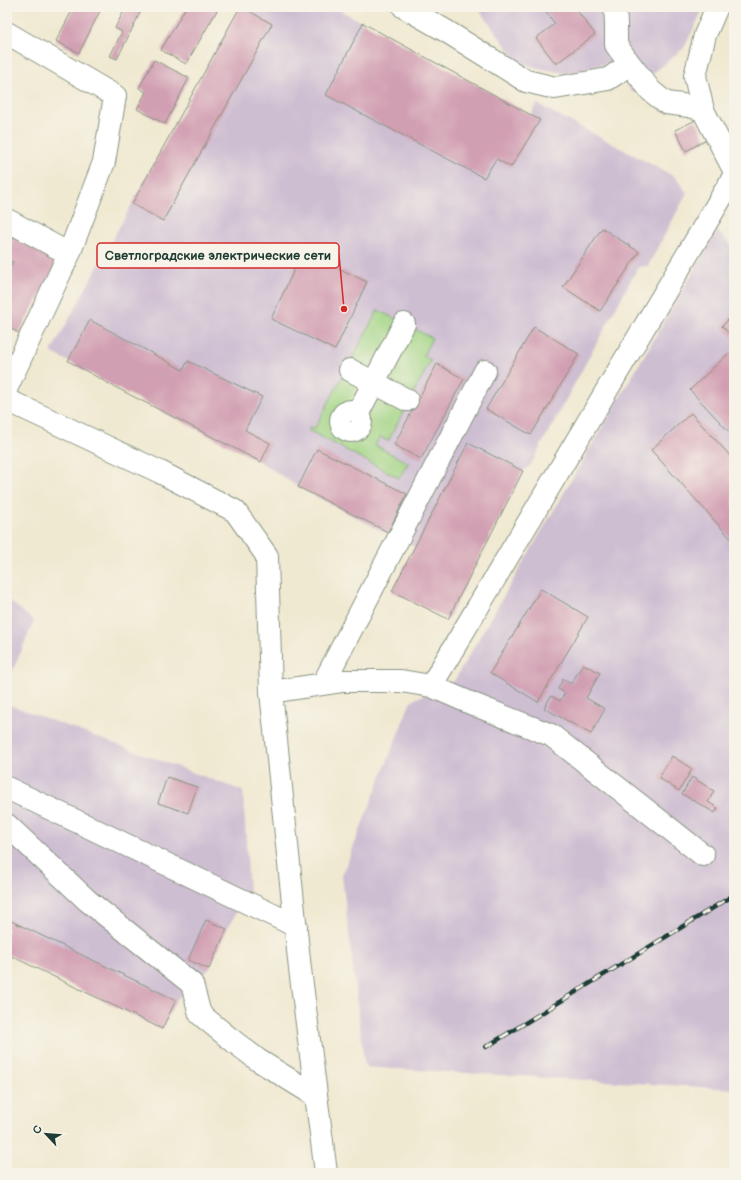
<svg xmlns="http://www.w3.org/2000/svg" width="741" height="1180" font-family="'Balsamiq Sans',sans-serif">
<rect width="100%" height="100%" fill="#f7f3e8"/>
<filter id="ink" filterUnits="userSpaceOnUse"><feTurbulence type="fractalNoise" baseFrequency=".025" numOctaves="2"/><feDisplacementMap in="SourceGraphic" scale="8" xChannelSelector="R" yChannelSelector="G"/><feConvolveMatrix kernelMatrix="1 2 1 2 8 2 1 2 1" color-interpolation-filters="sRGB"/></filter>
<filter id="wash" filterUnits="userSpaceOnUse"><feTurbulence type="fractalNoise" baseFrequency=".012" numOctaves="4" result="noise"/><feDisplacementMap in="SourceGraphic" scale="16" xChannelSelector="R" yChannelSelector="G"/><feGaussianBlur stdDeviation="0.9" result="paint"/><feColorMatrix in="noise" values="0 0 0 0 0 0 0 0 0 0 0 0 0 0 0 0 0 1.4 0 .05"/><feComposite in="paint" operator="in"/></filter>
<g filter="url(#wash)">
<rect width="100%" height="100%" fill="#f0e9d1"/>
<path fill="#cebed2" d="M240,7h94l197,108 6,-11 138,73 12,16 -39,73 -10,1 -108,199 -7,5 -75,148 -56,-28 23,-44 -37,-18 -80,-42 -37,-25 -146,-75 -64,-35z
M477,7h227l-20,41 -28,23 -23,22 -23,-31 -43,12 -29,-6 -20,-6z
M717,231l17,17v841l-369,-22 -23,-191 69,-175 43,-20z
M7,599l27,22 -27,63z
M7,704l236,87 6,98 -22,40 -18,40 -33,31 -14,29 -155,-75z"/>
<path fill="#a1d484" stroke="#60885c" d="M378,310l54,28 -9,18 8,4 -43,81 -8,-4 -5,8 33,18 -9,15 -91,-48 2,-3 5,1z"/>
<g id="blocks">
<path fill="#d19fb2" d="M74,7h28l-23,46 -23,-12z
M126,7h17l-26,52 -7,-3 12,-24 -7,-4z
M186,7h33l-33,57 -25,-14z
M240,7h2l30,17 -109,197 -31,-17z
M543,7h31l21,27 -39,30 -20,-26 19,-14z
M363,23l177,97 -29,47 -15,-8 -12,19 -158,-83z
M154,60l35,18 -24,46 -28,-15 9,-17 -7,-4z
M696,120l10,20 -20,11 -11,-21z
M602,228l37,24 -39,59 -37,-24z
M15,236l44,24 -40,73 -12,-6v-55l6,-10 -6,-3v-8z
M303,251l64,31 -32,68 -64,-31z
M734,314v25l-12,-13z
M90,320l93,50 5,-9 74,36 -17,33 25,13 -9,19 -146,-75 -47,-26z
M534,327l45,27 -48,81 -45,-26z
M729,353l5,5v79l-44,-47z
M437,364l27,15 -43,80 -27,-14z
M691,413l43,47v82l-83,-92z
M468,443l55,28 -75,148 -56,-28z
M317,449l90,45 -19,38 -90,-45z
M541,589l47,28 -50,85 -48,-29z
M583,664l17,9 -14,25 19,11 -14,25 -47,-26 7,-12 9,5 5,-8 -7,-4 5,-10 8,5z
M672,756l20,13 -13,22 -20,-13z
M167,777l30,10 -9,26 -30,-10z
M692,777l22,14 -6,11 10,6 -3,5 -33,-19z
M7,919l169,81 -14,29 -155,-75z
M206,920l21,9 -18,40 -21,-9z"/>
</g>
</g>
<g filter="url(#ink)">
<use href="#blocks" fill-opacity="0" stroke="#889382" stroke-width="1"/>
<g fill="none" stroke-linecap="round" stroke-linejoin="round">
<defs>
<path id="minor" d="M404,7l42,24 80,50 29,7 30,-5 23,-4 22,-15 21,27 15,12 23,3 14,4
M615,7l1,16v22l14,19
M717,7l-12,28 -10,41 8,34 31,60
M7,33l108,63 -11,66 -35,92 -62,133
M7,220l62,34
M350,370l57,30
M7,400l153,72 75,39 32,45 4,136 29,277 26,204
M341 421a10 10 0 1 1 20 0a10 10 0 1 1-20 0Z
M358,413l46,-89
M323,684l162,-313
M431,686l303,-510
M271,692l72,-11h58l30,5 44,19 76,30 152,120
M7,788l289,138
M7,825l81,76 104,83 8,30 28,23 30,23 58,36"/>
</defs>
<use href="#minor" stroke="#889382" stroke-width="24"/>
<use href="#minor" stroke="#fff" stroke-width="22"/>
<defs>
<path id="rail" d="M486,1047l248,-152"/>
</defs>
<use href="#rail" stroke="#1f3d34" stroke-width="4.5"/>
<use href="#rail" stroke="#f7f3e8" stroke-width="3" stroke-dasharray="9" stroke-linecap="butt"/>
</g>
</g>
<path fill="none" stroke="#d62828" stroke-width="1.5" d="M344 309L339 255"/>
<circle fill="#d62828" stroke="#f7f3e8" stroke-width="1.5" cx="344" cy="309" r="4"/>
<rect fill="#f7f3e8" stroke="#d62828" stroke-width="1.5" x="97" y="243" width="242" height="25" rx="4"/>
<g font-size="13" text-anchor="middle" font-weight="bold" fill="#1f3d34">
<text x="218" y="260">Светлоградские электрические сети</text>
</g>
<rect width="741" height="1180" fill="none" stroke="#f7f3e8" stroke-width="24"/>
<g transform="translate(46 1134) rotate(296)" stroke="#f7f3e8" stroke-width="3" paint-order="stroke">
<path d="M0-3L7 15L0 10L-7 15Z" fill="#1f3d34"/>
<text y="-6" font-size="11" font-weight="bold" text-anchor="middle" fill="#1f3d34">С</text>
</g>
</svg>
